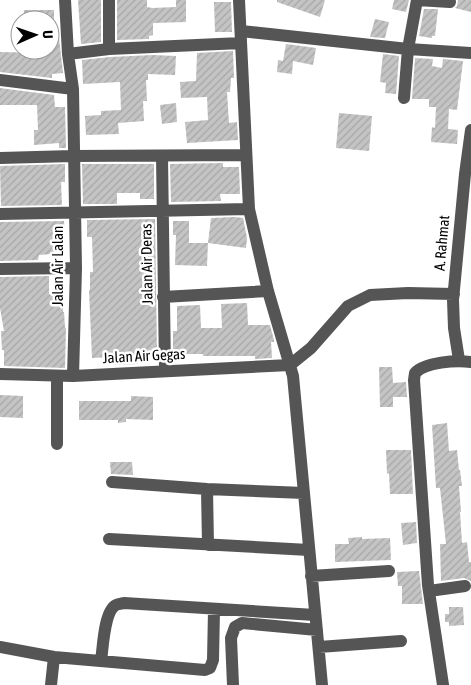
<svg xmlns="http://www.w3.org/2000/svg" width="471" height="685" font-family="'Asap Condensed',sans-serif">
<defs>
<pattern id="building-hatch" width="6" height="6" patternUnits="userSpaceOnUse" patternTransform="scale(1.25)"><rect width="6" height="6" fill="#c4c4c4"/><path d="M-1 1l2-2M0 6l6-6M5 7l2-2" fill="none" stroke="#a7a7a7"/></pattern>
</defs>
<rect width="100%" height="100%" fill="#fff"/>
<path fill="url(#building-hatch)" d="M78,0h23v42l-20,2z
M117,0h30v7l5,1 24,-1v-7h10v22l-33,1v12l-4,1v3l-32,1z
M277,0h48l-5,17 -43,-15z
M394,0h15l-3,12 -14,-3z
M458,0h13v12l-16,-4 2,-2z
M214,2h17l1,30h-17z
M424,9h14l-3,27h-3v2l-13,-2z
M24,10h30v10h-30z
M375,19l14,3 -4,16 -15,-1z
M58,29l5,44 -11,1v4l-52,-6v-20l44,1v-3h6v-20z
M286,44l30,4 -3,17 -20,-4 -1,13 -15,-2 1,-12 5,1z
M233,51l1,27h-3l-1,14h-3l2,31 8,-1 1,18 -51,3 -2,-21 23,-2 -1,-23 -26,1 -1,-16 16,-1 1,-28z
M383,54l16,2 -3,38 -11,-1 1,-10 -6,-1z
M153,55l23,1 -1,19 -27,-1v6h-2l1,21h-4l1,20 -26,2 1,11 -33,1 -1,-19 16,-1v-4l20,-1 -1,-28 -37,2 -1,-24 28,-3z
M415,58l18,1 -1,7 10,2 1,-9 20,2 -6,49 -8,-1 -1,20 10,1 -1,14 -26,-2 1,-15 3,1 1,-21h-7v-8h-17z
M0,88l54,7 1,12h10l1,41h-7v-5l-25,2v-15h4l-1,-25h-37z
M176,103l1,19 -15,2 -2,-19z
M339,113l33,3 -3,35 -33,-3z
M223,163v4h16l1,27h-20l1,7 -50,1 -1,-38z
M65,164v18h-4l1,23 -61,1 -1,-40z
M82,164h72v35h-14v-6h-23v11h-34z
M235,217l8,1 4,20 -1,10 -38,-5 3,-25z
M155,219l2,135 -19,2v8l-28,1v-8l-18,1 -3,-68h1v-18h3l-1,-35h-5v-17z
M64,221l1,14h-2l1,18 -25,2 -1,5 -38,1v-39z
M173,221h16v22h19l-1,23 -32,-1 1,-30h-3z
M49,276v18l14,1v17h1l1,15 1,1 -1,40 -61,-2v-16h-2l-1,-19h3l-4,-23v-31z
M247,303l1,22h22l4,15v2h-3l1,16 -17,1v-3h-52v-2h-30v-23h4v-25l23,-1 1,23h21l-1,-24z
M379,367h13l1,16 13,-1 1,15h-14v10h-13z
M0,395l23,1v22l-23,-1z
M131,396l22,1v23l-27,-1v3l-8,1v-3h-39v-19h52z
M447,423l2,28 8,-1 2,20h1l2,16h-3l2,26h-1l2,31 5,-1 2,20h2v19l-7,-3 -23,3 -1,-37h6l-6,-56h-4l-4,-63z
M386,450h25l2,44h-23l-1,-21 -2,1z
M110,462h22l1,13 -22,-1z
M416,522l1,21 -14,2 -2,-22z
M362,537v2l28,-1 1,22 -56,2v-18h14l-1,-6z
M419,571l4,33h-21v-18h-4l-1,-14z
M449,607h14l1,18 -15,1v-4h-4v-8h4z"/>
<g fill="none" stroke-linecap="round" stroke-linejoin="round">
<path stroke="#555" stroke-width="12" d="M65,0l3,54 5,35 3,179 -3,108
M109,0v49
M239,0l10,209 19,82 25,85 29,309
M417,0l33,2
M241,31l167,18 63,4
M68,54l41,-5 132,-6
M0,80l73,9
M404,98l4,-49 9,-49
M162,156l3,214
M0,158l73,-2 173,-1
M0,214l249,-5
M0,269l76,-1
M163,297l105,-6
M459,360l-5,-32 -1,-28 12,-126 6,-44
M0,374l73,2 217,-11 21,-17 37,-42 22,-11 38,-2 46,1
M57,376v68
M112,482l95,7 97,4
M207,489l1,56
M109,539l200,11
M311,576l78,-5
M429,591l36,-5
M0,647l54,10 151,13 5,-2 3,-8 1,-50
M319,647l82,-6
M101,661c2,-13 3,-50 15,-56 2,-1 5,-1 8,-2l191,12
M51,685l3,-28
M233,685l-2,-47 4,-11 7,-4 75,7
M443,685l-15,-100 -14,-205 1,-7c10,-11 41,-13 56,-11"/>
</g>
<g text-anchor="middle" stroke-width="5" stroke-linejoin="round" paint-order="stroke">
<g font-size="15" fill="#000" stroke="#fff">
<text transform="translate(442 243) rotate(-85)" y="5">A. Rahmat</text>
<text transform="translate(147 264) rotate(-91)" y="5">Jalan Air Deras</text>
<text transform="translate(58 266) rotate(-90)" y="5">Jalan Air Lalan</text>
<text transform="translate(144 356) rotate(-3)" y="5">Jalan Air Gegas</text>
</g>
</g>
<g transform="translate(35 35) rotate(88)"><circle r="24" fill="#ffffff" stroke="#999999"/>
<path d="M0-4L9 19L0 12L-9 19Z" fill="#000000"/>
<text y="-8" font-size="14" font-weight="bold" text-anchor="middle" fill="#000000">U</text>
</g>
</svg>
